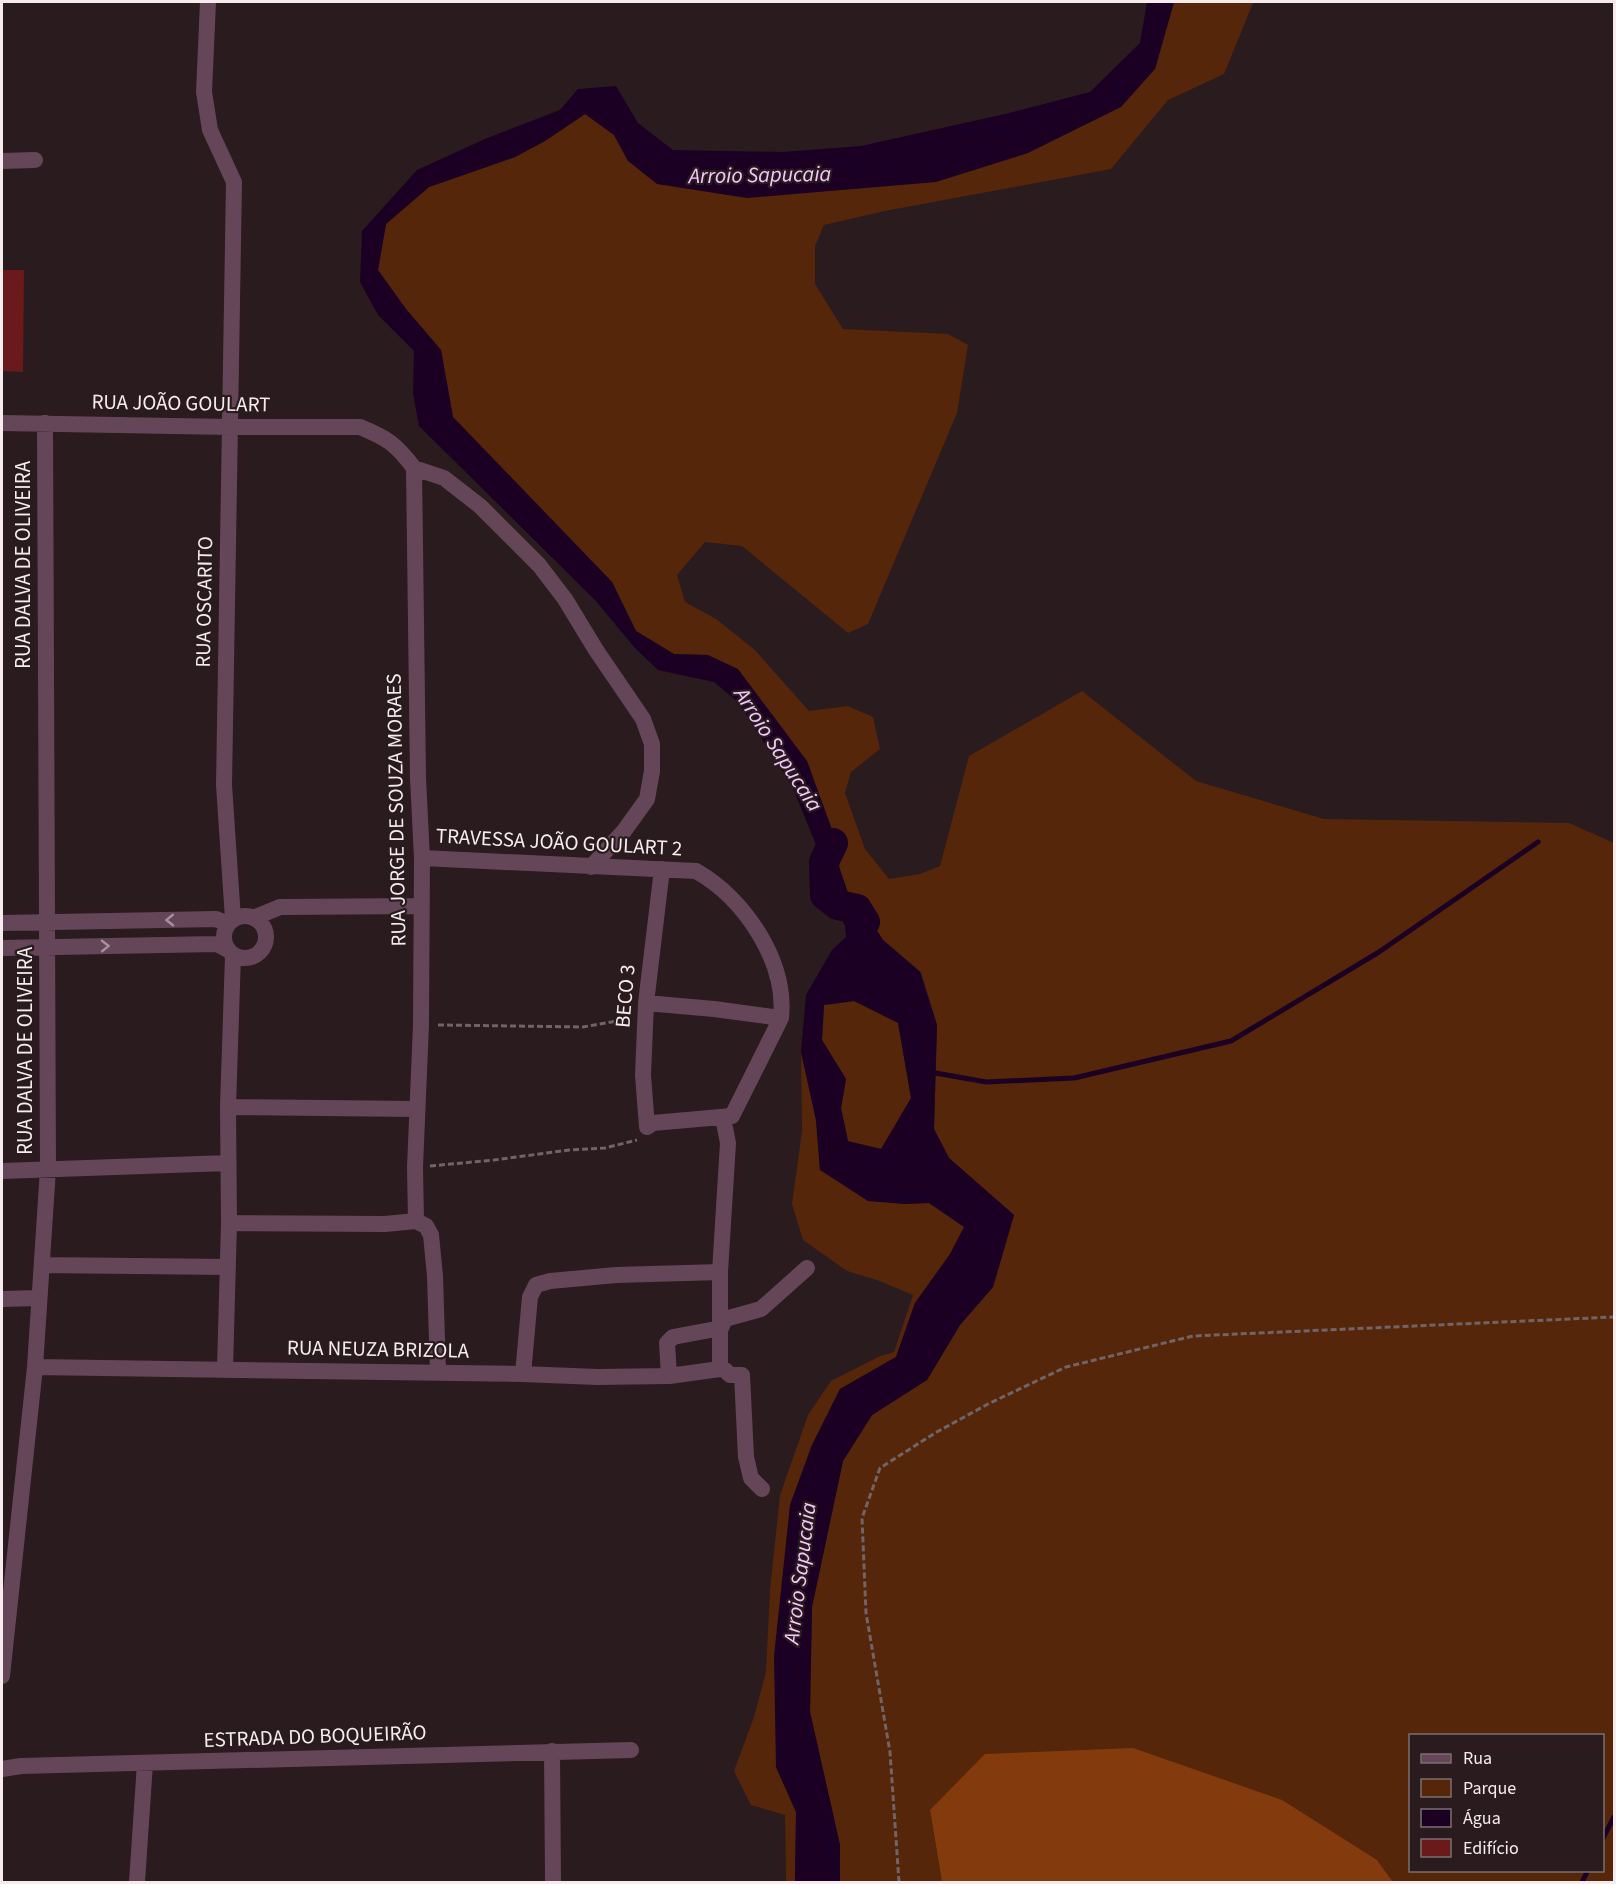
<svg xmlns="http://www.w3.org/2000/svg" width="1616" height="1884" font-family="'Source Sans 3',sans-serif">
<rect width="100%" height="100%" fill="#291b1e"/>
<path fill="#56260a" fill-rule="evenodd" d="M1174,2l79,1 -29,71 -56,26 -57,69 -226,42 -61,14 -9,21v38l28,45 105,5 20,11 -11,68 -89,211 -20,9 -106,-87 -37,-4 -28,33 8,27 31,17 39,31 54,61 39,-5 25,11 7,32 -29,23 -6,21 20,56 24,30 31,-5 20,-8 29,-110 113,-65 114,90 128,38 245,4 45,20v1039h-221l-16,-22 -447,-50 12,72h-102v-37l-30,-133 2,-105 31,-146 29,-46 55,-35 33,-55 33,-38 21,-72 -65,-57 -15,-29 3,-104 -16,-53 -38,-32 -16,-25 -19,-22 -11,-32 -2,-23 -28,-77 -99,-106 -34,-1 -38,-23 -24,-49 -159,-165 -12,-67 -35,-41 -28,-39 8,-46 43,-37 86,-30 30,-16 40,-27 29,21 14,26 308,21 219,-113zM1410,1736h192v134h-192z
M854,1001l44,21 13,76 -29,51 -34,-7 -7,-34 5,-29 -24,-39 2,-35z
M801,1052l15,68 4,50 84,34 25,-1 36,24 -15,27 -35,49 -19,54 -56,32 -28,56 -22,60 -14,262 20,45 -1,70h-9l-1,-67 -34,-10 -17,-34 20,-54 12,-45 4,-82 10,-95 28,-80 23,-34 47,-24 16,-5 19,-57 -36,-15 -30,-9 -44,-31 -11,-36 10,-73z"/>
<path fill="#833b0d" d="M1133,1748l149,52 95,60 16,22h-451l-12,-72 55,-56z"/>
<path fill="#1b0023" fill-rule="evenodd" d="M1147,2h27l-19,67 -34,38 -93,46 -92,29 -189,16 -90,-14 -29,-23 -14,-26 -29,-21 -40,27 -30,16 -86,30 -43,37 -8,46 28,39 35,41 12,67 159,165 24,49 38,23 34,1 30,14 69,92 28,77 2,23 11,32 19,22 16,25 37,32 17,53 -3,104 15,29 65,57 -21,72 -33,38 -33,55 -55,35 -29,46 -31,146 -2,105 30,133v37h-45l1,-70 -20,-45 -2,-111 16,-151 22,-60 28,-56 56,-32 19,-54 35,-49 14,-27 -35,-24 -25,1 -36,-3 -48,-31 -4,-50 -15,-68 5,-57 26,-45 14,-13 -1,-11 -27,-58 -2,-23 -23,-57 -55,-86 -24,-20 -56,-12 -23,-22 -40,-48 -176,-174 -6,-33 1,-42 -36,-36 -18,-33 2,-51 55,-61 68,-31 75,-29 18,-21 38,-3 22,37 35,27 110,2 78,-6 144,-32 85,-22 50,-49zM854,1001l44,22 13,75 -30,51 -33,-8 -7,-33 5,-29 -24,-39 2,-35z"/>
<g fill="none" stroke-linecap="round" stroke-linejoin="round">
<path stroke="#1b0023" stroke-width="5" d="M930,1072l56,10 88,-4 157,-37 148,-89 159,-110
M1602,1840l12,-23
M1582,1882l6,-12"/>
<path stroke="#1b0023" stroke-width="30" d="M833,843l-9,19 1,33 13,10 19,4 8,13"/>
</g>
<path fill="#6a1a1a" d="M2,270h22l-1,102 -21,-1z"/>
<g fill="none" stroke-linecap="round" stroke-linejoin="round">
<path stroke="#706466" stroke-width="3" stroke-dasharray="6 3" stroke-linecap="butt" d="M438,1025l145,2 45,-8
M430,1166l64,-6 75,-10 36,-2 32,-8
M899,1882l-9,-130 -24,-139 -4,-95 18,-50 55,-35 53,-29 78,-37 127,-31 421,-19"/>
<path stroke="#654659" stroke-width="16" d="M208,2l-4,90 6,38 24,52 -10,603 9,134
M2,161l33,-1
M2,423l228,4h130c27,11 36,17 54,41l4,310 4,80 -1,167 -6,142 1,54
M414,468l30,10 36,28 59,59 26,34 31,51 47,69 9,25v27l-5,28 -23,32 -33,36
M422,858l274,13c48,27 91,90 85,147
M224 937a21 21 0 1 1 42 0a21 21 0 1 1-42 0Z
M253,918l27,-11 141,-1
M2,923l214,-4 12,5
M2,948l215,-4 11,6
M646,1003l68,6 67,9 -49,98 -79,7 -6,4 -4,-52 3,-72 16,-134
M228,1107l188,2
M2,1171l226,-8
M229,1223l156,1 31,-3 10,5 5,9 4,41 3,96
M42,1265l185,2
M2,1299l37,-1
M35,1367l488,7 74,3 72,-1 51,-7
M225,1369l4,-146 -1,-116 5,-152
M720,1369v-97l8,-129 -5,-25
M720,1369l5,1 5,5h12l4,82 5,21 11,11
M523,1374l7,-77 6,-12 14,-4 66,-6 104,-3
M669,1376l-2,-33 6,-6 48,-9 4,-9 36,-10 46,-41
M2,1676l33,-309 13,-198 -3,-746
M552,1751l1,131
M2,1769l19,-3 610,-16
M137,1882l8,-119"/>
</g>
<defs><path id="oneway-chevron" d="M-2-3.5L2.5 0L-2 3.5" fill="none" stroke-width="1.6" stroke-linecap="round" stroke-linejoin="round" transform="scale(1.5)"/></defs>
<g stroke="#a6919c">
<use href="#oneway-chevron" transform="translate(170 920) rotate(179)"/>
<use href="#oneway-chevron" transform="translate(105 946) rotate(-1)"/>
</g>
<g text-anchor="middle" stroke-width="4.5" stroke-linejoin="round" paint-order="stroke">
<g font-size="21" fill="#f6ecee" stroke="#291b1e">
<text transform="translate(181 403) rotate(1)" y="7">RUA JOÃO GOULART</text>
<text transform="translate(23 565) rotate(-90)" y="7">RUA DALVA DE OLIVEIRA</text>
<text transform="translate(204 602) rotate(-89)" y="7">RUA OSCARITO</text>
<text transform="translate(396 810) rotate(-91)" y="7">RUA JORGE DE SOUZA MORAES</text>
<text transform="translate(559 842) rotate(3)" y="7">TRAVESSA JOÃO GOULART 2</text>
<text transform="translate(625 996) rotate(-85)" y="7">BECO 3</text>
<text transform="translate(25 1051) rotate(-90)" y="7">RUA DALVA DE OLIVEIRA</text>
<text transform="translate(378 1349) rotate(1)" y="7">RUA NEUZA BRIZOLA</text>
<text transform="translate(315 1736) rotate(-2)" y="7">ESTRADA DO BOQUEIRÃO</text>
</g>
<g font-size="22" font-style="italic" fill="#f4c9ff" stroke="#291b1e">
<text transform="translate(760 174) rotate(-1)" y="8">Arroio Sapucaia</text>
<text transform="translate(779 749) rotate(57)" y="8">Arroio Sapucaia</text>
<text transform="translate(799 1573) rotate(-83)" y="8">Arroio Sapucaia</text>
</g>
</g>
<rect width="1616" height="1884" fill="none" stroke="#f6ecee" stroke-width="6"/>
<rect x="1409" y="1734" width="195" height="138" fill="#291b1e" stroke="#7b6f71" stroke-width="1.5"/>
<rect x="1421" y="1754" width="30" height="9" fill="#654659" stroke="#7b6f71" stroke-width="1.5"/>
<text x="1463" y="1764" font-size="18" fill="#f6ecee">Rua</text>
<rect x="1421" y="1779" width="30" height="18" fill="#56260a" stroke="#7b6f71" stroke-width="1.5"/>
<text x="1463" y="1794" font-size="18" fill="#f6ecee">Parque</text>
<rect x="1421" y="1809" width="30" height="18" fill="#1b0023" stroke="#7b6f71" stroke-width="1.5"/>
<text x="1463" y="1824" font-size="18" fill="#f6ecee">Água</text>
<rect x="1421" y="1839" width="30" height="18" fill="#6a1a1a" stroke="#7b6f71" stroke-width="1.5"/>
<text x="1463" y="1854" font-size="18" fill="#f6ecee">Edifício</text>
</svg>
